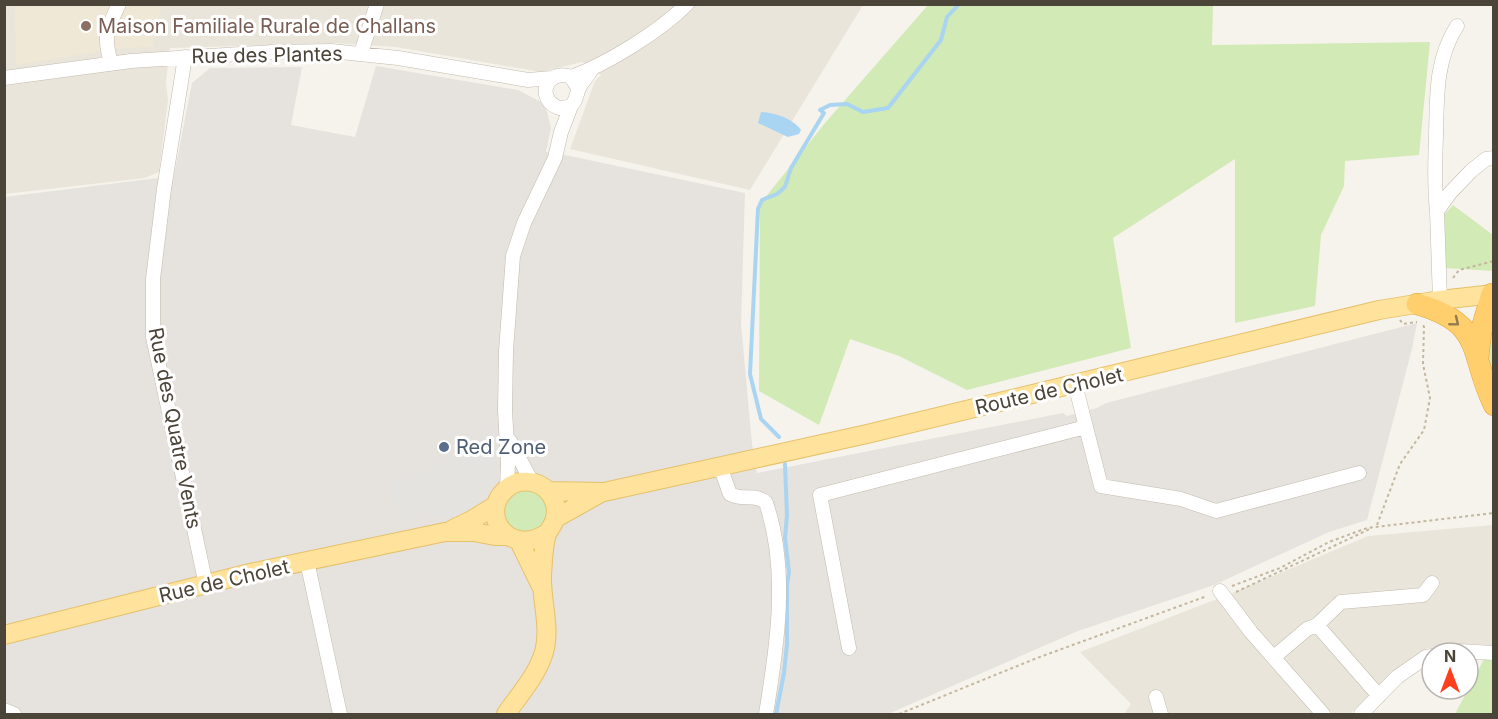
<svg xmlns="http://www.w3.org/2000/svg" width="1498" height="719" font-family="Inter,sans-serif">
<rect width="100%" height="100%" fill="#f6f3ec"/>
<path fill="#eae5da" d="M4,5h859l-113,185 -180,-41 25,-68 6,-6 -19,-13 -41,10 -145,-25 -62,-4 -164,5 -4,35 2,17 -9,72 -14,6 -140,16z
M1493,525v121l-16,-2 -49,4 -24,15 -54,51h-226l7,-10 -51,-52 150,-58 138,-58z"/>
<path fill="#e6e2dd" d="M376,66l142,24 27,14 6,24 -5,24 24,4 175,37 -4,131 11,120 5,29 306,-60 4,3 30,-8 9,-5 311,-80 -5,26 -45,171 -38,12 -115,53 -136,46 -190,83h-883l-1,-517 154,-19 15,2 19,-97 18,-15 92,-1 -11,58 64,12z"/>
<path fill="#efe8d6" d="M15,5h147l-10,42 -31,1 -105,17z"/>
<path fill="#d2eab5" d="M928,5h285l-1,40 218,-3 -11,113 -74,6 -1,25 -23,49 -6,71 -80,17v-164l-122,79 18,110 -164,42 -68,-34 -49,-17 -31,86 -60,-34 1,-187 65,-81z
M1453,205l40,30v36l-48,-3 -2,-52z
M1493,332v48c-5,-13 -9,-34 -4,-47z
M523,487l23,10 2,24 -20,15 -21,-8c-7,-27 -7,-27 16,-41z
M1484,659l9,2v53h-38z"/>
<path fill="#e5e3e0" d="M487,423l8,3 3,33 -3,22 -7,10 -10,11 -18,10 -62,12 -8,-46 43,-10 -2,-9 39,-7z"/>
<path fill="#a9d4f2" d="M761,112c12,0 33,7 40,18l-2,4 -11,3 -30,-14z"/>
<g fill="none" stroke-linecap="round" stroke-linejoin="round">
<path stroke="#a9d4f2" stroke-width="4" d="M779,437l-18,-18 -11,-45 8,-165 4,-9 15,-6 8,-7 6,-19 33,-55 -4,-3 10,-5 17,-1 16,8 25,-4 53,-68 6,-23 12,-13
M776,714l8,-41 3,-29v-59l2,-13 -4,-34 2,-23 -2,-51"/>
<defs>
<path id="minor" d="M361,53l16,-49
M185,57l-21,132 -11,90v58l53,248
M111,63c-8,-27 -4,-34 8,-59
M571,77c36,-13 88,-45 116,-73
M4,78l127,-17 142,-9 58,-1 67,7 130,22 24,-2
M579,89l-8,-12c-25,-9 -36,22 -12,31 19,0 15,-10 21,-22 3,-5 8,-10 11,-16
M1437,211c-3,-25 -2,-49 -1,-74 1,-39 -1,-77 21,-111
M1440,300l-3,-89 13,-18 21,-22 15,-12 8,-1
M1075,384l26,102 80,13 35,12 143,-38
M510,441l22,41
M720,466l10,28c12,7 26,-1 36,9 23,67 11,144 0,211
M507,488l1,-25 -3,-53 1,-59 7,-95 11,-33 31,-65 6,-26 10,-26
M307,561l33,153
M1220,591l31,41 72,82
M1317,625l62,71
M849,648l-29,-153 266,-68
M1447,653l11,-2 36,2
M1274,657l33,-28 10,-4 24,-23 82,-7 9,-12
M1156,697l5,17
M4,710l10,4
M1361,714l36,-37 29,-20 6,-1"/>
<path id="major" d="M548,491l56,1 263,-58 512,-124 61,-10 54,-6
M556,518l43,-24
M453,529l19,-9 24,-15
M519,541l22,45
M4,635l246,-62 195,-41h29l21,4h13
M506,714c13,-19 31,-38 38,-62 7,-25 -3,-51 -2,-77 1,-12 1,-29 5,-41 2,-5 7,-9 8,-16 4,-15 -6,-31 -20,-35 -11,-3 -22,-1 -30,7 -27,26 6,68 42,43"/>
<path id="highway" d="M1417,304c69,20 51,48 77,101
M1478,357l3,-26 11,-37"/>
</defs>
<use href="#minor" stroke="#c2bbae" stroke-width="15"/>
<use href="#major" stroke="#e6c16a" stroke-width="20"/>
<use href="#highway" stroke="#e0a43c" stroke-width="22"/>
<path stroke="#c4b79f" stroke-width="2" stroke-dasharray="3 3" stroke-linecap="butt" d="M1453,278l6,-8 35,-9
M1400,320l3,4 14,-2
M1377,525l23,-61 24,-34 6,-32 -7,-34 1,-37 -2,-4
M1232,586l48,-18 49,-26 38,-14 127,-15
M1236,592l136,-64
M899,714l138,-56 170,-62"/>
<use href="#minor" stroke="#fff" stroke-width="14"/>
<use href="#major" stroke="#ffe39c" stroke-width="18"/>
<use href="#highway" stroke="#ffcf6e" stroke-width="21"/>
</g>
<defs><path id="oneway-chevron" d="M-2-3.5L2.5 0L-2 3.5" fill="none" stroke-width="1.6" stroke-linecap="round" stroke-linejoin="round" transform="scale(1.5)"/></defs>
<use stroke="#937c4e" href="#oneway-chevron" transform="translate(1455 322) rotate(39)"/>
<circle fill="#8d6e63" stroke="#fff" stroke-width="2" cx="86" cy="26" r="6"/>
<circle fill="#5c6f8a" stroke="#fff" stroke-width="2" cx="444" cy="447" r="6"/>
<g text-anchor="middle" stroke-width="6" stroke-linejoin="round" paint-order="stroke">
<g font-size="20" fill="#785e54" stroke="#fff" text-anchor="start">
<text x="98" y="33">Maison Familiale Rurale de Challans</text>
</g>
<g font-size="20" fill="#4b4439" stroke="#fff">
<text transform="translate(267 55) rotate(-1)" y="7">Rue des Plantes</text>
<text transform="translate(1049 391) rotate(-13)" y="7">Route de Cholet</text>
<text transform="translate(175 428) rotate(79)" y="7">Rue des Quatre Vents</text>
<text transform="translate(224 581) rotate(-13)" y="7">Rue de Cholet</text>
</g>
<g font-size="20" fill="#4e5e75" stroke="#fff" text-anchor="start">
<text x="456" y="454">Red Zone</text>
</g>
</g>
<rect width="1498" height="719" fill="none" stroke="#4b4439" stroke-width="12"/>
<g transform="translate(1450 671)"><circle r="28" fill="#ffffff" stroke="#b7b4b0" stroke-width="1.5"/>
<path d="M0-4.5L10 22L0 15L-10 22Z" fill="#fc3f1d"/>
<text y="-9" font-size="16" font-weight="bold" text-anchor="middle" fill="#4b4439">N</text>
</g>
</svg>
